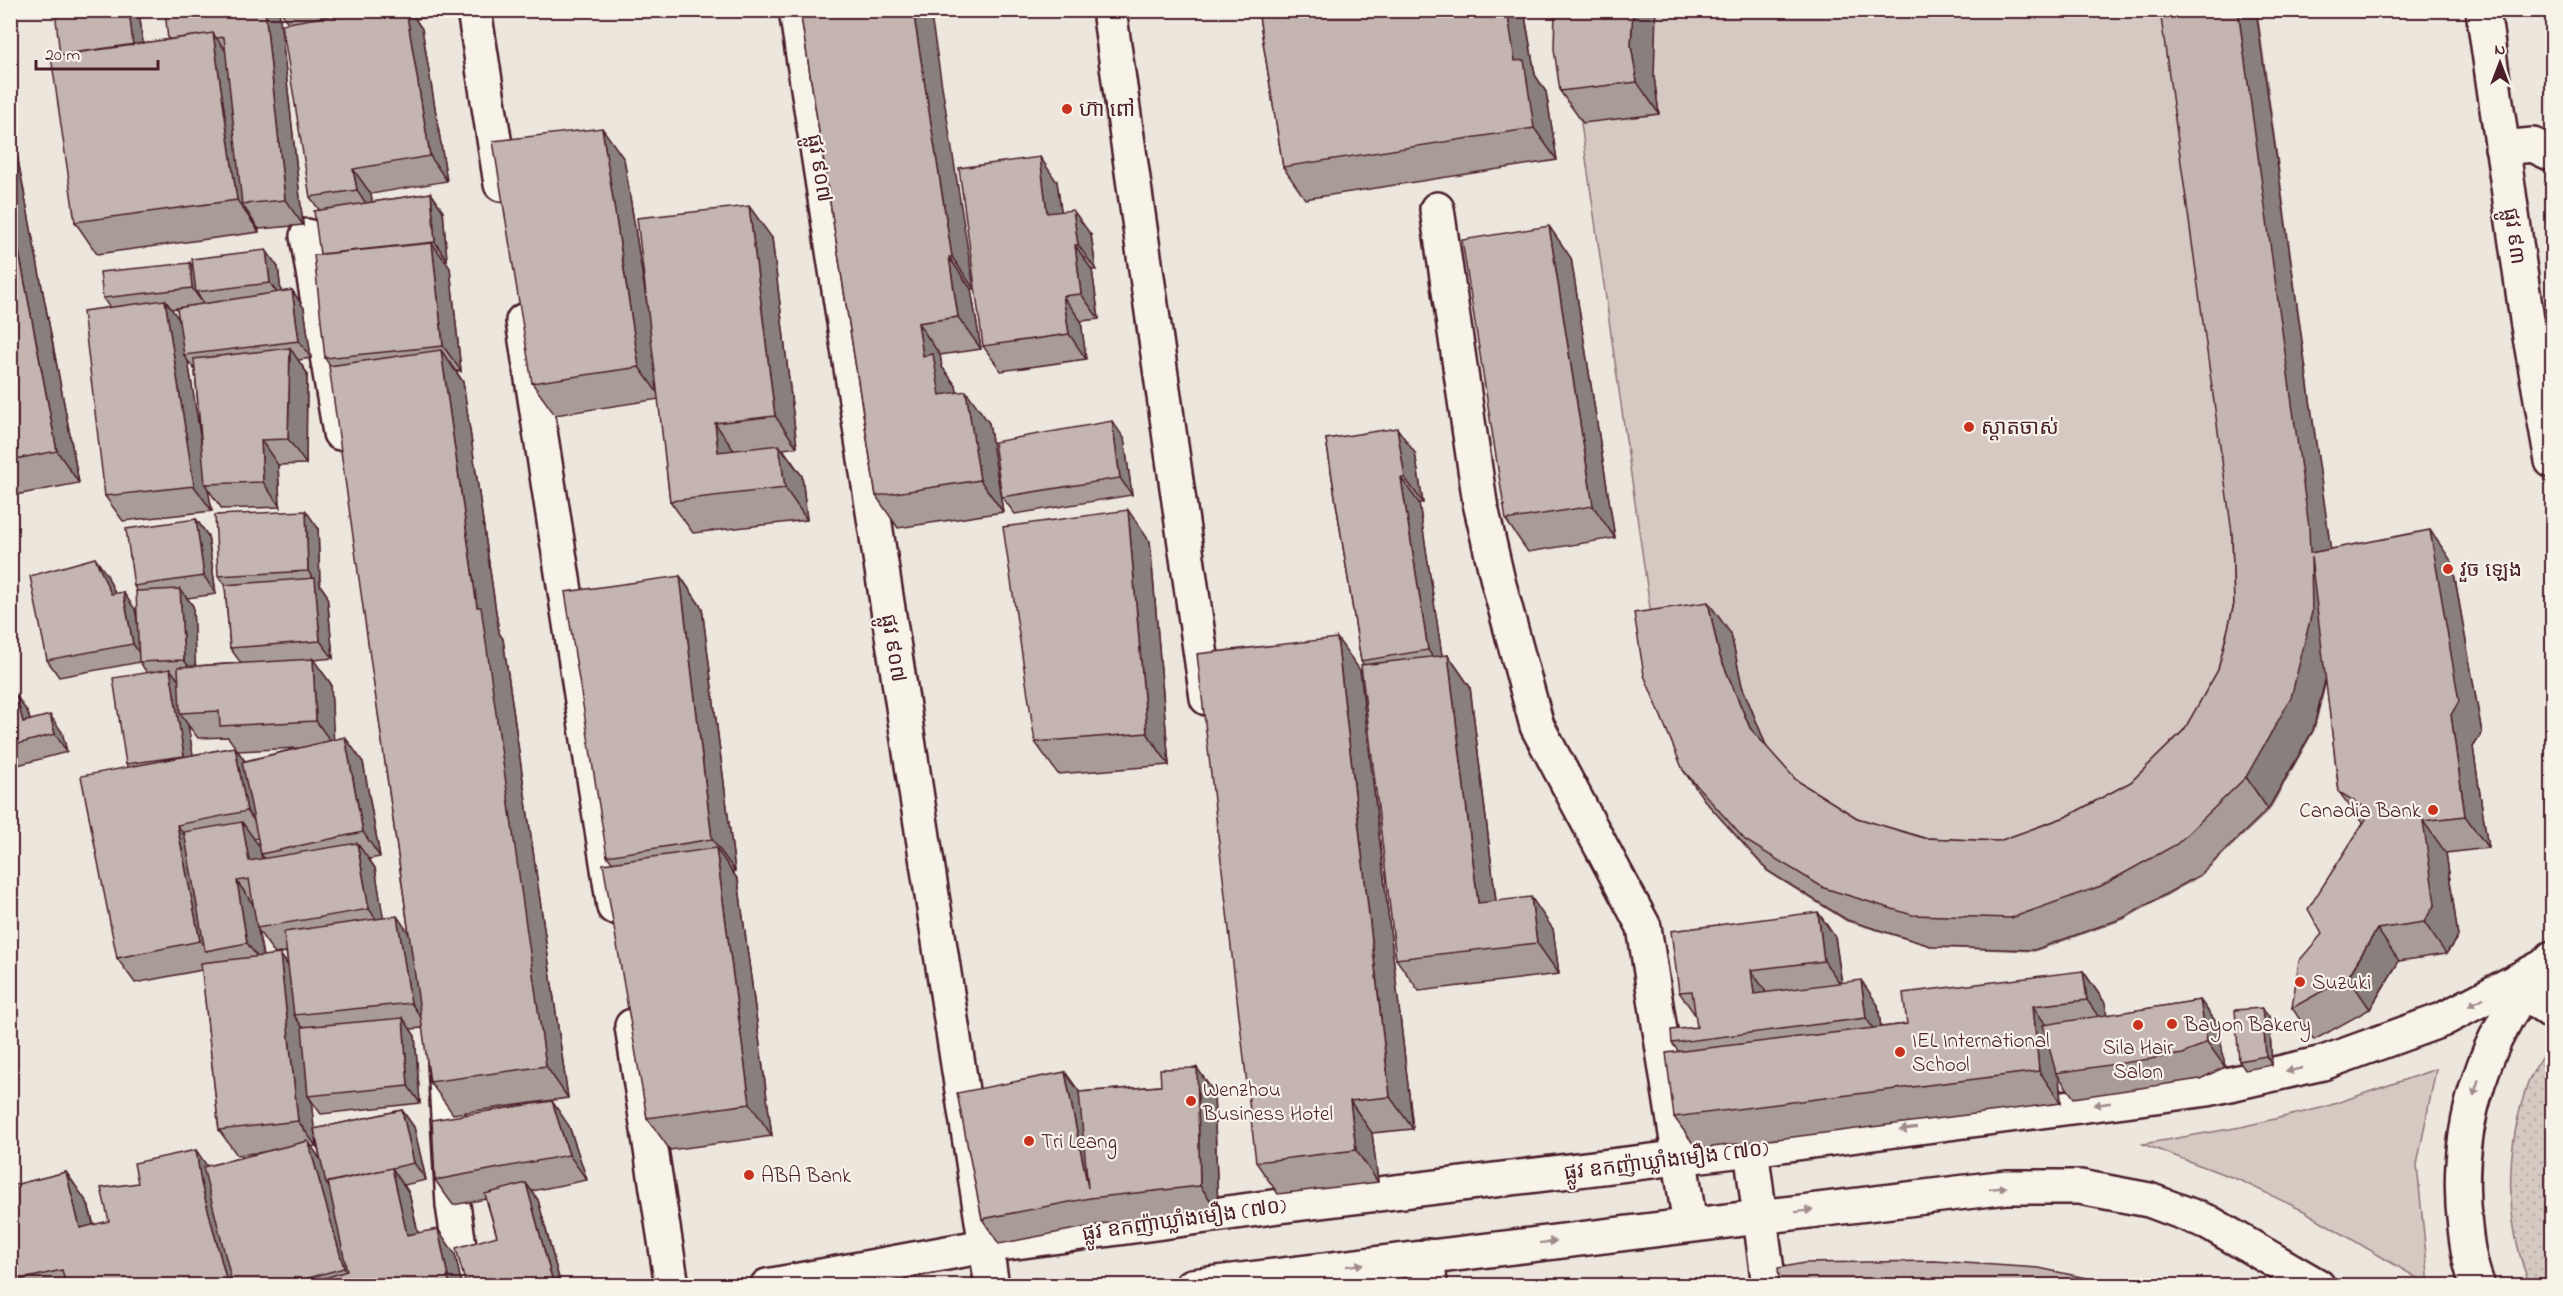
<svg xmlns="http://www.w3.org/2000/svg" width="2563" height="1296" font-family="'Indie Flower','Noto Sans Khmer',sans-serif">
<defs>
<pattern id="garden-dots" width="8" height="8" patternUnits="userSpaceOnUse" patternTransform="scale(1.5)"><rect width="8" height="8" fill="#d5c9c2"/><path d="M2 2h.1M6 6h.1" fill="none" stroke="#b8aca7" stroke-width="1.8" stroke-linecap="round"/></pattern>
</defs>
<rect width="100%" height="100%" fill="#ece6dd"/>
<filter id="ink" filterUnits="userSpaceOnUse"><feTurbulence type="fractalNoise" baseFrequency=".0167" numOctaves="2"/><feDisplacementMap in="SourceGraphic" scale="12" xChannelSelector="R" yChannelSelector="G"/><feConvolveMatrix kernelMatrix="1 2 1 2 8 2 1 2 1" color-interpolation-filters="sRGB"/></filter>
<g filter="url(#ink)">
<path fill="#d5c9c2" stroke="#907476" stroke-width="1.5" d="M1578,11h679l75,548 3,85 -21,86 -45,80 -69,66 -76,43 -90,32 -100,-4 -87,-26 -80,-50 -62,-70 -39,-93 -13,-79 -78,-548z
M2436,1069l-19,96 12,120 -125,-74 -65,-31 -96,-36 98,-17 84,-20z"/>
<path fill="url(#garden-dots)" stroke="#907476" stroke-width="1.5" d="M2552,1039v246h-22c-26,-64 -25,-137 -2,-202 6,-15 17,-30 24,-44z"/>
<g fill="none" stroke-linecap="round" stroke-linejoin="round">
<defs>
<path id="minor" d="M474,10l27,174
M796,10l196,1276
M1109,10l98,688
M2483,10l44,310 25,141
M2502,148l31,-3 19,9
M1437,209l43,294 18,78 39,145 107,201 46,298
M307,236l33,197
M523,321l91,586
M2523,991l29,21
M632,1026l40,260
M445,1063l8,142 12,81
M1760,1217l9,69
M1428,1256l2,30"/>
<path id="major" d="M1751,1149l9,68
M767,1286l218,-40 294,-40 472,-57 457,-60 115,-26 119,-43 104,-55
M1192,1286l815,-99h73l69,13 59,22 110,64"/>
<path id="highway" d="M2478,1286c-8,-19 -11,-39 -13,-59 -12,-97 18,-198 87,-269"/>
</defs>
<use href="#minor" stroke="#4a1f2b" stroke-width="38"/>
<use href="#major" stroke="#4a1f2b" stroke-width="38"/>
<use href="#highway" stroke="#4a1f2b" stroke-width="38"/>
<use href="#minor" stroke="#f7f3e8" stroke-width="33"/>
<use href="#major" stroke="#f7f3e8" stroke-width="33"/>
<use href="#highway" stroke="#f7f3e8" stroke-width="33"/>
</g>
<path fill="#a99c97" stroke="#4a1f2b" stroke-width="1.5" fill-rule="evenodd" d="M139,10l4,33 25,-3 111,-30 24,215 -43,4 -2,-1 1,4 -162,22 -22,-32 -15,-167z
M280,10h148l1,7 -14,2 7,10 25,152 -76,13 1,8 59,-9 12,18 4,49h-3l6,8 11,103h-5l7,11 36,251 4,6 65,459 -115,16 -23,-32 -7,-54 -13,1 5,7 5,67 -99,11 -10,-14 3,29 88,-19 12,17 12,53 -22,5 5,8 9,40 37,21 7,32h-452v-100l56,-14 22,32 6,21 15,-4 29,-38 126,-31 -27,3 -18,-25 -17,-160 -67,13 -18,-25 11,-191 -2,-3 21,-91 -7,-11 -81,15 -12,-17 60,-85 8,19 20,15 2,10v-28l-3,-5 62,-67 12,17 8,58 -29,4 6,8 2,60 46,-3 -11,-15 -5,-63 -7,-9 100,-48 2,57 7,10 6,63 -20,2 18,24 2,56 30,22 17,95 -11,2 6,9 8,50 26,16 -79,-568 -5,-8 -5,-104v-43l-10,-14 -22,-174zM188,725l10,13 30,-1 10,14 60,-3 -53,13 -10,-14 -42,8zM258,838l3,16 4,5h-3l-8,-20zM258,930l17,24 11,-2 2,13 -8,-11 -17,2zM314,1132l7,28 -10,-13 5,-1z
M491,10h48l-44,7z
M800,10l174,279h-3l10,60 -41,6 2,12 14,19 1,7 32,30 14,89 -105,16 -22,-32z
M1258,10h266l11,65 11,17 11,68 -252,39 -22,-32z
M1654,77l5,37 -76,9 -23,-32z
M10,118l69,365 -69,13z
M624,159l25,157 123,-78 25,209 -14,2 19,27 5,44 -114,13 -23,-32 -11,-102 -104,16 -23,-32z
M1057,182l4,29 30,24 5,35h-4l7,49 -18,2 5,38 -85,12 -18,-25z
M1571,258l44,280 -87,14 -22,-32z
M190,263l4,6 84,-2 3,25 11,-2 12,18 7,50 -13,2 9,13 -1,91 -28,1 2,42 -58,2 -14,-20 4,22 -89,10 -18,-25 5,-188 -7,-10zM177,308l2,12 -8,-11zM188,361l7,9 6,73 -4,-27z
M1124,438l8,57 -117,19 -13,-17z
M1326,439l89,14 8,50h-4l23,153 6,-1 22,32 26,214 57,28 6,45 -140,17 -23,-32 -32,-294 -3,-4z
M2232,533l98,16 122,13 30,171 -9,14 15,101 -42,5 12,83 -12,18 -47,7 -29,48 -56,31 -22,-32 30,-74 41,-110 -24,-32 -13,-113 -13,51 -45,79 -68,66 -77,43 -89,32 -100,-3 -87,-27 -79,-49 -63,-70 -22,-31 48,-136 11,52 25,62 29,32 61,38 67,20 75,3 69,-25 63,-34 53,-52 34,-60 16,-66z
M1150,542l19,223 -111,9 -23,-32z
M680,576l22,32 33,263h-3l6,9 34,256 -102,14 -23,-32 -35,-256 -5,-6z
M1360,670l53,459 -41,4 6,49 -100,12 -22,-32z
M10,697l18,16 2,7 32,12 5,20 -57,15z
M1835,937l7,46 36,22 3,22 26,-3 176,-53 22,32 2,12 93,-15 18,25 7,42 -25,12 -126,19 -15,-21 2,26 -364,46 -23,-32 4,-66 -6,-8 25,-16 -1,-11 -17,-24z
M2269,1017l3,48 -27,5 -6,-9z
M1197,1068l17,25 4,118 -111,12 -108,21 -17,-25 83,-147 14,20 82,-6z
M569,1126l18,54 -55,11 6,9 23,86h-95l31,-50 -11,-37 -33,6 -18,-25z"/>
<path fill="#897f7b" stroke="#4a1f2b" stroke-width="1.5" d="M129,10h10l6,55 -12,-17z
M265,10h14l24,215 -18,-25z
M406,10h3l13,19 25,152 -17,-25z
M913,10h17l44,279 -22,-32z
M1507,10h17l11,65 11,17 11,68 -23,-32 -19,-67z
M1633,10h23l-2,67 5,37 -22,-32 -6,-37z
M2238,10h18l76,549 -22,-6z
M213,33l23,32 6,139 16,24 1,4 -22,-32z
M10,118l69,365 -22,-32 -47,-246z
M602,128l22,31 38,240 -23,-32z
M1040,157l17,25 8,56 -18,-25z
M353,169l18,25 3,21 -17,-25z
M431,193l12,18 4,49 -12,-18z
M749,206l23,32 25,209 -22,-31z
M1073,210l18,25 5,35 -18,-25z
M1549,226l22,32 44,280 -22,-32z
M432,243l18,25 11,103 -18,-25z
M1075,245l17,25 7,49 -18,-25z
M266,250l12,17 4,33 -12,-17z
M949,257l22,32 10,60 -23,-32z
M190,263l12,18 -6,11 8,11v2l-12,-17z
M292,290l12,18 7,50 -12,-17z
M1063,296l18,25 5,38 -17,-25z
M165,300l18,25 1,30 4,6 20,123h-3l3,5 4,22 -18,-25z
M918,323l22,32 2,12 14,19 6,41 -22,-32 -17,-39z
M290,348l17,25 -1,91 -18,-25z
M441,350l22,32 36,251 4,6 65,459 -22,-32 -69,-459z
M966,391l23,32 14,89 -23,-32z
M1112,421l12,17 8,57 -12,-17z
M715,423l22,32 -19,-3z
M1397,428l18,25 8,50 -18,-25z
M261,440l17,25 2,42 -17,-25z
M779,445l23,31 5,44 -22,-32z
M1401,478l18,25 26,172 -17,-25z
M1128,510l22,32 19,223 -22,-32z
M306,511l12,17 2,57 7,10 6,63 -13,-17 -5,-60 -7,-10z
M196,519l12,17 8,58 -12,-18z
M2430,530l22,32 30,171 -9,14 15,101 -23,-32 -14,-101z
M2311,557l23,87 -21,86 -45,79 -22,-32z
M95,558l12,17 16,37 -12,-18z
M680,576l22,32 33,263 -23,-32z
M180,589l13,17 3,71 -12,-17z
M123,592l12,17 10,53 -12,-18z
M1708,602l23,32 11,52 30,74 -22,-32 -31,-74z
M1337,638l23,32 53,459 -23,-32z
M1448,655l22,32 30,248 -22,-32z
M313,659l18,25 3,62 -18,-25z
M170,669l13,17 -3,27 8,12 8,48 -12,-17z
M16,695l12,18 7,27 -12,-18z
M50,715l12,17 5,20 -12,-18z
M345,737l18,25 17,95 -17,-25z
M235,747l17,25 13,64 -18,-25z
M2423,821l23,32 12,83 -12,18 -22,-32z
M242,822l18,25 7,39 -18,-25z
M177,825l18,25 12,100 -7,-9z
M357,843l18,25 11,66 -17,-25z
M716,848l22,32 34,256 -22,-32z
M237,881l17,25 3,22 1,2 7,38 -18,-25z
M1531,897l22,32 6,45 -22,-31z
M1818,912l17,25 7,49 -18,-25z
M397,916l17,25 14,87 -17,-25z
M2377,929l22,32 -29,48 -22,-32z
M280,954l17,25 -3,36 9,13 5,68 3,4 5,46 -18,-25z
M1751,970l17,25 -14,-1z
M2083,971l22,32 4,29 -22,-32z
M1861,980l17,25 5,38 -17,-25z
M2200,1000l18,25 7,42 -18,-25z
M2033,1006l22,32 1,35 3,4 2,26 -22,-32z
M2262,1008l7,9 3,48 -6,-9z
M403,1018l12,18 5,67 -12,-17z
M1197,1068l17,25 4,118 -18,-25z
M1065,1072l18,25 5,91z
M552,1101l17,25 18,54 -18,-25z
M1350,1101l22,32 6,49 -22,-32z
M402,1110l12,17 12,53 -12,-17z
M308,1141l17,25 1,17 7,10 23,93 -12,-18z
M196,1150l22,32 24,104h-14l-27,-103z
M392,1168l17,25 15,67 -17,-25z
M66,1172l22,32 14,56 -22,-32z
M526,1183l12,17 23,86h-7z
M438,1229l17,25 7,32h-12z"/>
<path fill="#c4b5b0" stroke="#4a1f2b" stroke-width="1.5" d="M55,10h74l4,35 -73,10z
M165,10h100l20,190 -43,4 -18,-167 -8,1 -3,-5 -45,7z
M364,10h42l24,146 -77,13 4,21 -47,7 -28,-173z
M800,10h113l39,247h-3l9,60 -40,6 5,33 10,-2 7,41 26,-4 14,89 -104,16z
M1258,10h249l8,51 9,-1 10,68 -251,39z
M1555,10h78l-2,35 6,37 -77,9 -6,-42z
M2160,10h78l71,517 1,26 120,-23 29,171 -8,14 14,101 -42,5 12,83 -11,18 -47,7 -29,48 -56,31 7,-47 23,-27 -14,-25 58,-90 -2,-12 -25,-15 -28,-235 1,55 -21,86 -45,79 -69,67 -76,42 -90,32 -99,-3 -88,-27 -79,-48 -62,-70 -39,-95 -10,-62 74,-11 11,52 31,74 46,52 61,38 67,20 75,3 69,-25 63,-34 53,-52 34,-60 16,-66 -2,-71z
M213,33l24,167 -162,22 -24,-166z
M602,128l37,239 -107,16 -39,-242z
M1040,157l7,56 26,-3 5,35h-3l6,49 -18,2 6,38 -86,12 -24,-178z
M431,193l4,49 -115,12 -6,-43z
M10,205l47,246 -47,9z
M749,206l26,210 -60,7 3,29 61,-7 6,43 -115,13 -33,-283z
M1549,226l44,280 -87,14 -44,-280z
M432,243l11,103 -118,12 -11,-103z
M266,250l4,33 -74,9 -4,-33z
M190,263l2,25 -89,10 -3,-26z
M292,290l7,51 -115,14 -7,-47z
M165,300l29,186 -89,10 -22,-185z
M290,348l-2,91 -27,1 2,42 -58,2 -11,-125z
M441,350l36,257h4l65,459 -116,16 -101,-716z
M1112,421l8,57 -118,19 -8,-55z
M1397,428l8,50h-4l27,172 -67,11 -35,-222z
M1128,510l19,223 -112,9 -32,-215z
M306,511l2,60 -90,5 -3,-61z
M196,519l8,57 -70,10 -8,-57z
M95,558l16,36 12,-2 10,52 -86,16 -17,-84z
M680,576l32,263 -105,17 -42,-264z
M315,578l5,63 -90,7 -5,-63z
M180,589l4,71 -45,2 -3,-71z
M1337,638l53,459 -40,4 6,49 -100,12 -59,-508z
M1448,655l30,248 53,-6 6,46 -141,16 -35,-294z
M313,659l3,62 -96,5 -1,-15 -39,2 -2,-46z
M170,669l14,87 -58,8 -13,-86z
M16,695l7,27 27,-7 5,19 -45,12v-49z
M345,737l18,95 -102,22 -19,-92z
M235,747l12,64 -70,14 23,116 -83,17 -36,-182z
M242,822l7,39 108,-18 12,66 -112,19 -8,-49 -12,2 10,62 -42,8 -21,-119z
M716,848l34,256 -103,14 -44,-254z
M1818,912l6,49 -73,9 3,24 107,-14 5,38 -194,25 -1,-13 26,-3 -5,-36 -13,1 -8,-61z
M397,916l14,87 -117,12 -10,-83z
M280,954l18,167 -79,9 -18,-167z
M2083,971l4,29 -54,6 6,65 -365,46 -8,-64 241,-29 -4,-31z
M2200,1000l7,42 -24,12 -127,19 -13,-48z
M2262,1008l4,48 -27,5 -4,-51z
M403,1018l5,68 -100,10 -6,-69z
M1197,1068l3,118 -110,12 -108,21 -25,-126 108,-21 23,116 -9,-96 82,-6 -1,-17z
M552,1101l17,54 -134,25 -3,-60z
M402,1110l12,53 -88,20 -12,-54z
M308,1141l36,127 -64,18h-47l-30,-119z
M196,1150l5,33 27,103h-162l-4,-16 -52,12v-96l56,-14 14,56 29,-7 -8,-33 37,-5 -4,-20z
M392,1168l15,67 31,-6 12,57h-151l48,-15 -19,-89z
M526,1183l28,103h-88l-10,-38 41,-12 -12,-42z
M1935,1261l104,7 47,10 18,8h-324l-2,-18 26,-5z"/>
<defs><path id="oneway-solid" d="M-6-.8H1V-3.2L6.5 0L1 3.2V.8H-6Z" transform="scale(1.5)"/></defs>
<g fill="#a0898a">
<use href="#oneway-solid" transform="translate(2476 1002) rotate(152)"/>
<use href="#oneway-solid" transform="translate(2294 1070) rotate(167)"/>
<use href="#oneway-solid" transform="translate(2476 1088) rotate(107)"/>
<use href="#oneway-solid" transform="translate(2102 1104) rotate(172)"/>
<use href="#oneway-solid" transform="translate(1908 1129) rotate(173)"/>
<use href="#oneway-solid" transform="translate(1998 1188) rotate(-6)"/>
<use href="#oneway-solid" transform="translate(1804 1211) rotate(-7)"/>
<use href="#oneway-solid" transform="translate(1548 1242) rotate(-7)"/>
<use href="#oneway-solid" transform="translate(1355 1265) rotate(-7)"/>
</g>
</g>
<g fill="#c8321e" stroke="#f7f3e8" stroke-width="2">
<circle cx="1067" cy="109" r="6"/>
<circle cx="1969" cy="427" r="6"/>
<circle cx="2448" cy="569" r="6"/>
<circle cx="2433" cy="810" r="6"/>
<circle cx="2300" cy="982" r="6"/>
<circle cx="2172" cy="1024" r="6"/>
<circle cx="2138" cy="1025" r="6"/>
<circle cx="1900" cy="1052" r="6"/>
<circle cx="1191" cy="1101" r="6"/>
<circle cx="1029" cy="1141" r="6"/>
<circle cx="749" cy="1175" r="6"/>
</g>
<g text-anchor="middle" stroke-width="4.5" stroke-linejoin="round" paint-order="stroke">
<g font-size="21" fill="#4a1f2b" stroke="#f7f3e8" text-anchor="start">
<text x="1079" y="116">ហ៊ា ពៅ</text>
<text x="1981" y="434">ស្ដាតចាស់</text>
<text x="2460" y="576">វួច ឡេង</text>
<text x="2421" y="817" text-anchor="end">Canadia Bank</text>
<text x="2312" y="989">Suzuki</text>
<text x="2184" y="1031">Bayon Bakery</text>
<text x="1912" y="1047">IEL International<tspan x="1912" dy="24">School</tspan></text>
<text x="2138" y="1054" text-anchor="middle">Sila Hair<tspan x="2138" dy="24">Salon</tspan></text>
<text x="1203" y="1096">Wenzhou<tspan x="1203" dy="24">Business Hotel</tspan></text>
<text x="1041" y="1148">Tri Leang</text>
<text x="761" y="1182">ABA Bank</text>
</g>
<g font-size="21" fill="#4a1f2b" stroke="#f7f3e8">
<text transform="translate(820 168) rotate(81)" y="7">ផ្លូវ ៩០៧</text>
<text transform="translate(2515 236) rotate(82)" y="7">ផ្លូវ ៩៣</text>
<text transform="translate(894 648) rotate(81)" y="7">ផ្លូវ ៩០៧</text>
<text transform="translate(1666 1160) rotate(-7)" y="7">ផ្លូវ ឧកញ៉ាឃ្លាំងមឿង (៧០)</text>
<text transform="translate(1184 1219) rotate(-8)" y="7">ផ្លូវ ឧកញ៉ាឃ្លាំងមឿង (៧០)</text>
</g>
</g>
<rect width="2563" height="1296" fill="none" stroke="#f7f3e8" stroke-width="36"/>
<rect x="18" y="18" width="2527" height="1260" fill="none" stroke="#4a1f2b" stroke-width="2" filter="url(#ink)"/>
<g transform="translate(2500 63)" stroke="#f7f3e8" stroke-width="4.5" paint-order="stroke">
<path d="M0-4.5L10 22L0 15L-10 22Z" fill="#4a1f2b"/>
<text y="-9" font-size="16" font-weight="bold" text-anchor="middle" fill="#4a1f2b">N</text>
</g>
<path d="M36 60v9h122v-9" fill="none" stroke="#4a1f2b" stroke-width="3"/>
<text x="45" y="60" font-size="18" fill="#4a1f2b" stroke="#f7f3e8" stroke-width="4.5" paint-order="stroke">20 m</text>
</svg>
